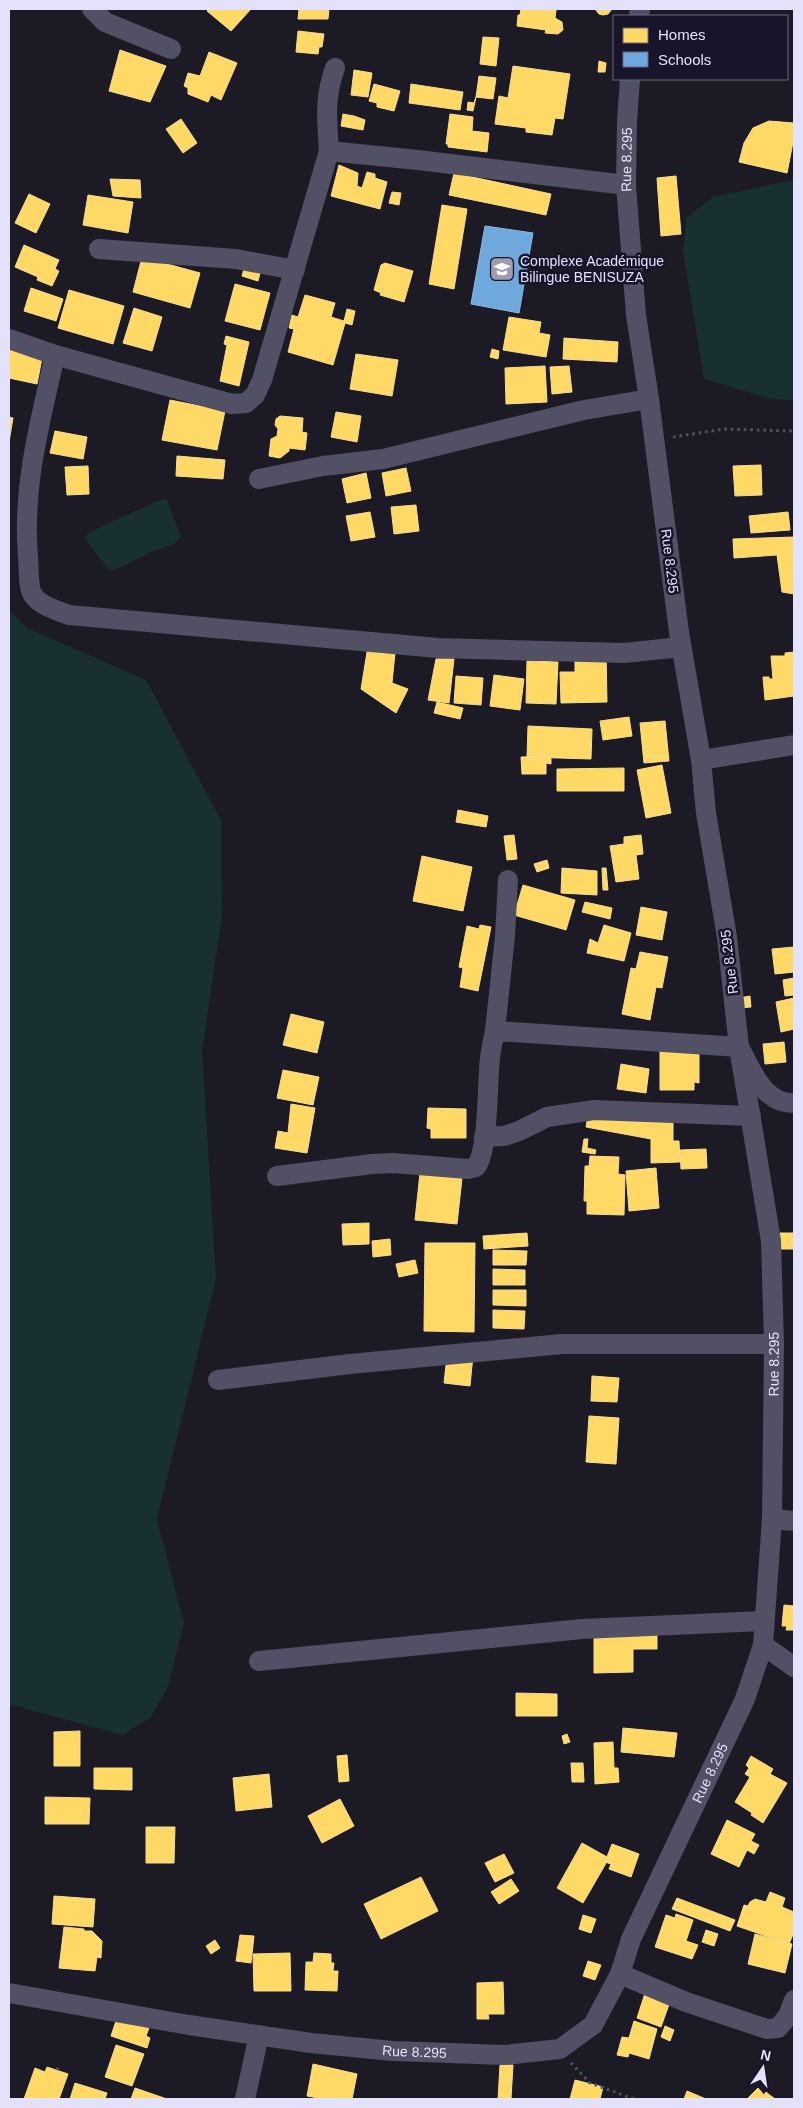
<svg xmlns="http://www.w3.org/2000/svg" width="803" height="2108" font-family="Arial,sans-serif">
<rect width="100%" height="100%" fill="#1c1a25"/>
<path fill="#193030" d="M794,180v220l-23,-1 -67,-20 -21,-128 4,-34 26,-20z
M162,499l5,1 14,37 -7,7 -25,9 -28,14 -8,3 -5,-1 -23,-30 4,-7z
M9,610l18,18 119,52 75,140 1,96 -20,135 14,228 -59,240 27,104 -16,63 -17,31 -29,18 -113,-31z"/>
<path fill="#ffd966" stroke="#f7dc93" d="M209,9h42l-20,22 -24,-20z
M299,9h30l-1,10h-30z
M521,9h37l-2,1 -1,8 7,4 1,8 -5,4 -13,-1 1,-3 -29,-4 1,-11h2z
M595,9h17l-4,5 -5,1 -4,-1z
M298,31l26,3 -2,13h-3l-1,7 -22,-2z
M483,37l16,1 -3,28 -16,-2z
M120,50l46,16 -16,36 -41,-11z
M209,52l28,11 -16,37 -10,-5 -3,7 -20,-8v-6l-4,-2 4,-13 12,3z
M599,61l7,2 -1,9h-7z
M513,66l57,8 -7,45 -8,-1 -3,17 -26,-3v-4l-31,-4 4,-28 9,2z
M354,70l18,3 -4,24 -17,-2z
M479,76l17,2 -3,21 -17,-2z
M374,84l26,7 -6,20 -17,-4v-4l-8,-2z
M411,84l52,8 -3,18 -51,-7z
M476,97l-3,14 -6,-1 1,-8 6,1z
M343,114l11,2 11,4 -2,10 -22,-4z
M450,114l23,3 -1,14 17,2 -2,19 -39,-5v-3h-2z
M181,119l16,24 -14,10 -17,-24z
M769,121l25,2v14l-7,36 -48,-11 5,-19 9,-15z
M339,165l19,8 -1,13 5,2 5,-16 8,2v4l12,4 -7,27 -49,-13z
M454,173l97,21 -5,21 -97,-20z
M676,176l5,58 -20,2 -4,-58z
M110,179l30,1 1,18 -28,-2z
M392,192l9,1 -2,12 -10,-2z
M29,194l21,10 -14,29 -21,-10z
M88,195l45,7 -5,31 -45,-8z
M442,205l25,4 -13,80 -25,-5z
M24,245l35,15 -4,9 4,2 -7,15 -15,-6 1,-3 -23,-10z
M142,257l58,16 -10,35 -57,-16z
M385,263l28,8 -9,31 -24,-7 1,-2 -7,-3 7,-25z
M244,269l16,4 -2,8 -16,-5z
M235,284l35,9 -10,37 -35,-9z
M31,288l32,11 -7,22 -32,-10z
M69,290l55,16 -11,38 -55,-16z
M305,295l30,8 -4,14 13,4 3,-12 8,2 -3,14 -7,-2 -12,42 -45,-13 6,-23 -5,-1 3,-13 6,2z
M134,308l28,9 -10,34 -29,-8z
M509,317l32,5 -2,11 11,2 -4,22 -43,-7z
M226,336l23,6 -10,44 -19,-5 7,-36 -3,-1z
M564,338l54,4 -1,20 -54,-3z
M9,347l34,6 -6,31 -28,-6z
M492,349l7,2 -1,8 -8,-2z
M356,354l42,6 -6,36 -42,-7z
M545,366l2,36 -41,2 -1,-36z
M569,366l3,26 -20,2 -2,-27z
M170,400l55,11 -8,39 -55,-10z
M336,412l25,4 -4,26 -26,-5z
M280,416l23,2 -1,14 5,1 -2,17 -16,-2v3l-9,7 -11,-2 2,-17 6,-3 1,-7 -3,-4 1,-6z
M9,417l4,1 -4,24z
M55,431l32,6 -4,22 -33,-6z
M177,456l48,4 -2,19 -47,-3z
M761,465l1,30 -27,1 -2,-30z
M88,466l1,28 -22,1 -2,-28z
M406,468l5,23 -25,5 -4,-23z
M366,473l5,25 -24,5 -5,-24z
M416,505l3,26 -25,3 -3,-27z
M370,512l5,25 -24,4 -5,-25z
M788,512l2,18 -39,3 -2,-17z
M794,537v57l-12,-2 -5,-37 -43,3 -1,-19z
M369,640l27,3 -4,40 16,6 -12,24 -35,-24z
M575,651h31l1,51 -46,1 -1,-31h15z
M794,652v44l-29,4 -2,-23h6v2h4l-2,-23h14v-3z
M436,659h18l-5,44 -21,-3z
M527,661l31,1 -2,42 -30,-1z
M494,675l30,4 -4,31 -30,-4z
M456,676l27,2 -2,27 -27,-2z
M437,702l26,6 -3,11 -26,-6z
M629,717l3,19 -29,4 -3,-19z
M665,721l4,40 -25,2 -4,-40z
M528,726l64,3 -1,30 -64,-2z
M546,756v2h5v6l-5,-1v11h-24l-1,-17z
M662,765l9,48 -25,5 -9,-48z
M624,768v23h-67v-22z
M458,810l30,6 -2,11 -30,-5z
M514,835l3,24 -10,1 -3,-24z
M641,835l2,19 -7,1 3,24 -23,3 -6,-36 14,-2v-7z
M422,856l50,11 -9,44 -50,-10z
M547,860l2,8 -12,4 -3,-8z
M562,868l35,3v24l-36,-2z
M602,868h4l2,22h-5z
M523,885l52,15 -9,30 -52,-15z
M585,902l27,6 -2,11 -28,-7z
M641,907l26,5 -5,28 -26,-5z
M480,925l11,2 -13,64 -18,-4 3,-19 -4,-1 8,-41 12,3z
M604,925l27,8 -7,28 -37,-8 3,-14 8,4z
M794,947v25l-19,2 -3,-25z
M640,952l28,5 -6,31 -6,-1 -6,33 -28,-6 9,-46 5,1z
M794,978v17l-9,1 -2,-16z
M750,996l1,11 -11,1 -1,-10z
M794,998v31l-13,3 -5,-30z
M291,1014l33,8 -7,31 -34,-8z
M784,1042l2,20 -21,2 -2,-20z
M660,1048h39v35l-5,-1v8h-34z
M621,1064l28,5 -3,24 -29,-4z
M283,1070l36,7 -6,28 -36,-7z
M590,1103l83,7v31h6l1,21 -29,1v-24l-65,-12z
M291,1104l24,4 -8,45 -32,-5 3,-17 10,2z
M428,1108l38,1v29h-35v-9l-4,-1z
M584,1139h4l-1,9 9,2 -1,4 -13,-2z
M706,1149l1,19 -26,1 -1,-19z
M590,1156l29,1 -1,17 7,1 -1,40 -37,-1v-13h-3l1,-35h4z
M656,1168l3,40 -30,3 -3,-40z
M420,1173l42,5 -5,46 -42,-4z
M369,1223v21l-26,1 -1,-21z
M527,1233l1,13 -44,3 -1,-13z
M780,1233h14v16h-15z
M390,1239l1,16 -18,2 -1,-16z
M425,1243h50l-1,89 -50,-1z
M493,1250l34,1 -1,14h-33z
M415,1260l3,13 -19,4 -3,-13z
M493,1269l32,1v15h-32z
M493,1290h33v16l-33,-1z
M493,1310l32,1 -1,18 -31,-1z
M473,1355l-3,31 -26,-3 3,-27z
M592,1376l27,2 -2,24 -26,-1z
M589,1416l30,2 -3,46 -30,-2z
M784,1605l10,1v24h-8l1,-4h-5z
M657,1625v24h-24v23l-39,1v-47z
M516,1693l41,1v22h-41z
M623,1728l54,5 -3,24 -53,-5z
M80,1731v35h-26v-34z
M567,1734l3,8 -6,2 -2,-8z
M613,1742l1,26h4l1,14 -24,2 -1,-41z
M347,1755l2,26 -10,1 -2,-26z
M751,1756l22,13 -3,5 17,9 -24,40 -12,-8 1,-2 -17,-11 15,-25 -5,-3 4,-6 -3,-3z
M571,1763h12l1,19h-12z
M94,1768h38v22l-38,-1z
M269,1774l3,33 -36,4 -3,-33z
M45,1797l45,1 -1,26h-44z
M340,1799l14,27 -32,17 -14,-27z
M727,1820l28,14 -4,7 8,4 -5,9 -7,-4 -8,17 -28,-13z
M146,1827h29l-1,36h-28z
M582,1843l27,15 -26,45 -26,-15z
M612,1844l27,10 -8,23 -22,-8 2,-5 -6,-2z
M504,1854l10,19 -19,9 -10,-19z
M421,1877l17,34 -57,28 -17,-35z
M511,1879l8,12 -20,13 -8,-12z
M770,1892l15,6 -3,9 12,5v20l-5,12 -52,-18 7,-21 4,1 2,-4 5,-3 11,3z
M54,1896l41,3 -2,28 -41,-3z
M677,1898l58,22 -5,11 -58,-22z
M676,1914l17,6 -7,21 12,4 -6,14 -37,-12 11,-32 9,3z
M583,1915l13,4 -5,14 -12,-4z
M64,1927l20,2v2h8l10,10 -1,17 -4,-1 -2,14 -36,-3z
M706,1930l12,4 -4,12 -12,-4z
M755,1934l37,10 -7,29 -37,-9z
M240,1935l14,1 -3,27 -15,-2z
M215,1940l5,8 -9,6 -5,-8z
M290,1953l1,38h-37l-1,-37z
M314,1953l17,1v9h3l-1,8h5l-1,20 -32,-1 1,-28h7z
M588,1961l13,4 -6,15 -12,-4z
M503,1982l1,32h-16l1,5h-12v-36z
M647,1987l25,9 -11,31 -24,-9z
M118,2015l32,10 -4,11 4,2 -3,10 -36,-12z
M634,2021l23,8 -8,30 -20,-6 -1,4 -11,-2 5,-18 7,1z
M665,2026l9,4 -4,11 -9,-4z
M116,2045l28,9 -12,32 -27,-9z
M313,2064l44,10 -5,25h-28l-17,-3z
M500,2065h13l-2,34h-13z
M47,2067l21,7 -9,25h-35l11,-31 10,4z
M575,2080l28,7 -3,12h-30z
M75,2083l32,10 -2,6h-35z
M135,2088l32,11h-36z
M758,2088l6,7 2,-3 9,7h-28z
M687,2091l19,8h-22z"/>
<path fill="#6fa8dc" stroke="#92b9e5" d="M485,226l48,7 -14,80 -48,-9z"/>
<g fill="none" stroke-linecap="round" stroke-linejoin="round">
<path stroke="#4c5661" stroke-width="3" stroke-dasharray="2.5 4" stroke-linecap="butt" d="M673,437l51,-8 70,2
M571,2063l19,20 44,16
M57,2070l2,-6"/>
<g stroke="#515064" stroke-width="20">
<path d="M92,9l13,13 66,27"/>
<path d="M639,16l1,-7"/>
<path d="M329,151c-2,-31 -5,-53 6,-83"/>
<path d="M99,249l137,10 59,11"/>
<path d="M9,339l46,16 177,49 14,-1 9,-8 7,-15 67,-229 89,9 208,25"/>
<path d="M55,355c-15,68 -33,131 -27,202 1,11 0,24 3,34 5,14 25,19 38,24l369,33 186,5 57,-6"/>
<path d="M259,479l64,-13 60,-7 201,-49 65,-11"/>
<path d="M701,760l93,-15"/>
<path d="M495,1031l10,-95 3,-56"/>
<path d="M484,1137l20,-1 15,-5 28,-14 47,-7 157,6"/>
<path d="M277,1176l95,-12 21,-1 75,6 8,-2c13,-18 11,-84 14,-109 1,-9 3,-18 5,-27l244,16c13,23 24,57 55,56"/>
<path d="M218,1380l132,-16 212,-20h212"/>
<path d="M772,1519l22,2"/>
<path d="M763,1645l31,22"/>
<path d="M259,1661l323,-32 182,-8"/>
<path d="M620,1974l66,28 81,27 11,-1 10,-12 6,-16"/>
<path id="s1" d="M9,1993l180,32 122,18 82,8 112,4 55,-6 33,-24 27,-51 11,-35 114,-240 18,-54 9,-126 2,-175 -3,-103 -32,-194 -12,-110 -21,-124 -5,-53 -22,-128 -30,-233 -13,-84 -10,-130 1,-64 3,-42"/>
<path d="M245,2099l14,-64"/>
</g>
</g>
<defs>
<symbol id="school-square" viewBox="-11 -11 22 22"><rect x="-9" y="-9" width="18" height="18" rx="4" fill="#9e9cb0" stroke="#18152a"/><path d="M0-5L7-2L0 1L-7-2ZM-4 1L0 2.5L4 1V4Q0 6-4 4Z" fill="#fff"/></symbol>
</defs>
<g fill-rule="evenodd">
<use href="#school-square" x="488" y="255" width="28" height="28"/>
</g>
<g text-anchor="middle" stroke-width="5" stroke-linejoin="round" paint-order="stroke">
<g font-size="14" fill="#e4e2fb" stroke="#18152a">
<text dy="5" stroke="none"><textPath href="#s1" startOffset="2510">Rue 8.295</textPath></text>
<text transform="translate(670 561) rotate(83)" y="5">Rue 8.295</text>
<text transform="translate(729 962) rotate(-97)" y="5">Rue 8.295</text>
<text dy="5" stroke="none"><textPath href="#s1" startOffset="1295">Rue 8.295</textPath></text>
<text dy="5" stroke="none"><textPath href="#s1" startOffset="875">Rue 8.295</textPath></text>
<text dy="5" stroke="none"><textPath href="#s1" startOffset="410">Rue 8.295</textPath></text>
</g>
<g font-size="14" fill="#e4e2fb" stroke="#18152a" text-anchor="start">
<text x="520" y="266">Complexe Académique<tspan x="520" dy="16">Bilingue BENISUZA</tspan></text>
</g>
</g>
<rect width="803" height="2108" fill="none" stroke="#e4e2fb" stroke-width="20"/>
<rect x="613" y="15" width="175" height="65" fill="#18152a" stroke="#6a677e"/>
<rect x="623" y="28" width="25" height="15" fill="#ffd966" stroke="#6a677e"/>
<text x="658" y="40" font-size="15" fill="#e4e2fb">Homes</text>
<rect x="623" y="52" width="25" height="15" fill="#6fa8dc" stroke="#6a677e"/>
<text x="658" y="65" font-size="15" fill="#e4e2fb">Schools</text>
<g transform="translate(763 2068) rotate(13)" stroke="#18152a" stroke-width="4" paint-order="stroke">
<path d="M0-4L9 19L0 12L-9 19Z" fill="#e4e2fb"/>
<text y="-8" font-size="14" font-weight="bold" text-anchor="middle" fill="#e4e2fb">N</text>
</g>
</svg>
